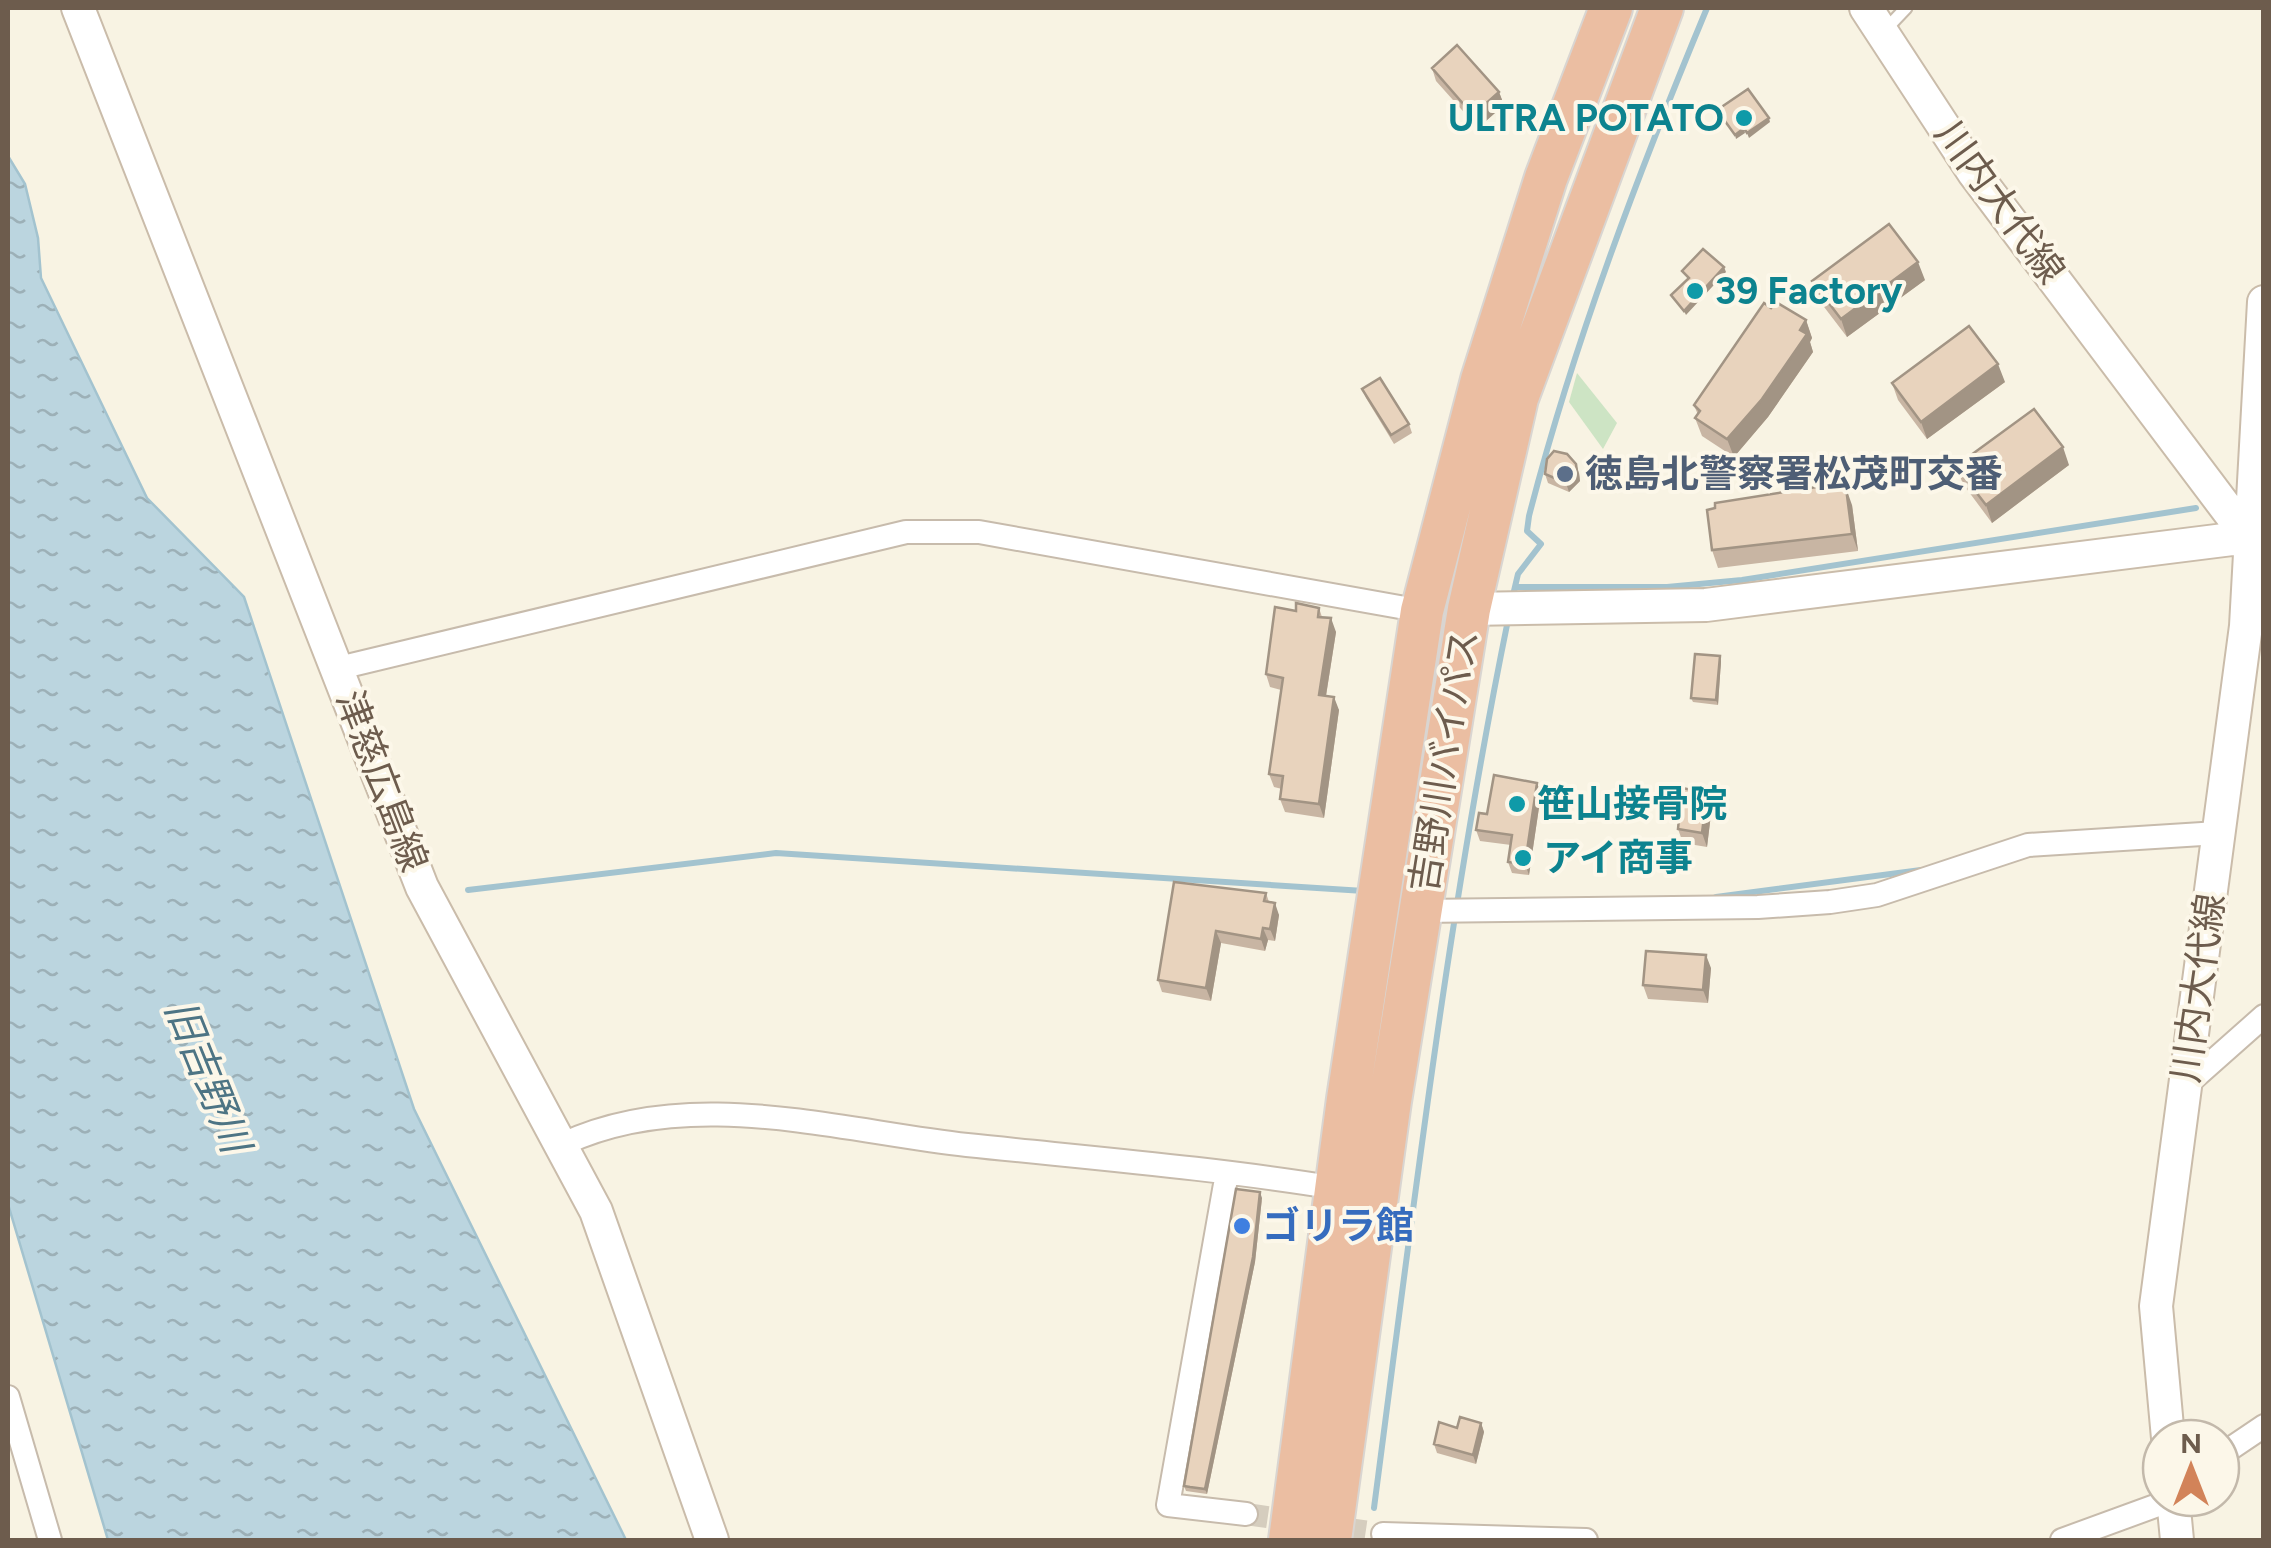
<svg xmlns="http://www.w3.org/2000/svg" width="2271" height="1548" font-family="Figtree,'Noto Sans JP',sans-serif">
<defs>
<pattern id="water-ripples" width="26" height="14" patternUnits="userSpaceOnUse" patternTransform="scale(2.5)"><rect width="26" height="14" fill="#bbd5df"/><path d="M2 4q2-2 4 0t4 0M15 11q2-2 4 0t4 0" fill="none" stroke="#9cb0b7"/></pattern>
</defs>
<rect width="100%" height="100%" fill="#f8f3e3"/>
<path fill="#cde4c4" d="M1577,373l40,50 -14,26 -34,-47z"/>
<path fill="url(#water-ripples)" stroke="#a3c3cf" stroke-width="2.5" d="M8,156l17,28 13,54 3,40 106,220 97,99 170,512 212,431h-518l-100,-336z"/>
<g fill="none" stroke-linecap="round" stroke-linejoin="round">
<path stroke="#a3c3cf" stroke-width="6" d="M1514,591l4,-17 23,-30 -14,-13 2,-15c45,-174 109,-342 178,-508
M1513,598l2,-11h152l75,-7 454,-72
M468,890l308,-37 588,38
M1716,897l205,-27
M1374,1508c39,-297 74,-594 134,-888"/>
<path stroke="#d5cdbe" stroke-width="22" stroke-dasharray="22 11" stroke-linecap="butt" d="M1246,1514l137,20"/>
<defs>
<path id="lane" d="M1886,29l20,-21"/>
<path id="street" d="M339,668l567,-136h73l443,79
M1420,911l338,-4 72,-5 47,-7 151,-50 190,-12
M2185,1086l79,-70
M563,1144c126,-59 271,-14 404,1 123,13 247,23 370,43
M1227,1173l-59,332 78,9
M8,1397l42,143
M2221,1455l43,-29
M1383,1534l203,6
M2062,1540l115,-42"/>
<path id="secondary" d="M78,8l344,879 174,324 116,329
M1866,8l108,165 274,364
M1469,609l237,-4 558,-70
M2168,1438l-12,-132 90,-680 18,-324
M2173,1498l4,42"/>
<path id="highway" d="M1290,1540l58,-441 74,-488 60,-231 64,-202 65,-170
M1330,1540l60,-439 79,-492 48,-211 145,-390"/>
</defs>
<use href="#lane" stroke="#c7bbac" stroke-width="15"/>
<use href="#street" stroke="#c7bbac" stroke-width="26"/>
<use href="#secondary" stroke="#cabcaa" stroke-width="36"/>
<use href="#highway" stroke="#d9d5d1" stroke-width="46"/>
<use href="#lane" stroke="#fff" stroke-width="11"/>
<use href="#street" stroke="#fff" stroke-width="22"/>
<use href="#secondary" stroke="#fff" stroke-width="32"/>
<use href="#highway" stroke="#ebbea2" stroke-width="42"/>
</g>
<path fill="#c8b5a3" d="M1432,68l67,24 5,13 -26,23 -42,-47z
M1925,280l-78,57 -29,-38 -6,-18z
M1771,308l35,12 6,18 -2,4 3,10 -45,65 -34,40 -32,-21 -7,-18 3,-3 -4,-10z
M2005,382l-78,57 -29,-39 -6,-17z
M1362,389l47,35 3,9 -18,11 -28,-46z
M2069,465l-77,58 -29,-39 -7,-18z
M1579,473l1,8 -11,11 -21,-9 -3,-9z
M1852,505l6,46 -140,17 -6,-18z
M1319,608l3,9 14,15 -10,64 13,14 -15,108 -39,-6 -5,-13 2,-10 -8,-2 -5,-13 12,-84 -11,-3 -4,-13 30,-63z
M1721,661l-3,44 -25,-3 -2,-4z
M1537,783l4,11 -12,81 -17,-2 -4,-11 3,-17 -31,-4 -4,-11 11,-16z
M1712,806l-5,41 -24,-4 -5,-14z
M1174,882l92,11 3,9 10,13 -4,26 -7,-1 -3,11 -44,-8 -10,58 -49,-9 -4,-12z
M1711,968l-3,35 -60,-4 -5,-14z
M1262,1198l-7,64 -48,232 -21,-3 -2,-5z
M1481,1423l3,9 -8,32 -39,-11 -3,-9 23,-16z"/>
<path fill="#a29484" d="M1499,92l5,13 -26,23 -5,-13z
M1769,118l1,4 -21,16 -2,-5z
M1744,128l1,5 -9,6 -1,-4z
M1918,262l7,18 -78,57 -6,-18z
M1724,267l2,5 -40,43 -2,-4z
M1806,320l6,18 -2,4 3,10 -45,65 -34,40 -7,-18z
M1998,364l7,18 -78,57 -6,-17z
M2063,447l6,18 -77,58 -6,-18z
M1576,464l3,9 1,8 -11,11 -3,-9z
M1846,488l6,17 6,46 -6,-17z
M1331,618l5,14 -12,76 -5,-13z
M1720,656l1,5 -3,44 -2,-5z
M1334,697l5,13 -15,108 -5,-14z
M1537,783l4,11 -12,81 -4,-11z
M1707,793l5,13 -5,41 -5,-14z
M1275,903l4,12 -4,26 -5,-12z
M1263,928l5,12 -3,11 -4,-12z
M1216,931l5,12 -10,58 -5,-13z
M1706,955l5,13 -3,35 -5,-13z
M1260,1192l2,6 -7,64 -48,232 -2,-5z
M1481,1423l3,9 -8,32 -3,-9z"/>
<path fill="#e8d3bd" stroke="#a29484" stroke-width="2.5" d="M1457,45l42,47 -26,23 -41,-47z
M1748,89l21,29 -22,15 -3,-5 -9,7 -18,-25z
M1889,224l29,38 -77,57 -29,-38z
M1703,249l21,18 -40,44 -13,-16 18,-17 -7,-7z
M1776,302l30,18 -6,10 7,4 -45,65 -35,40 -32,-21 5,-7 -6,-6 70,-102 7,5z
M1969,326l29,38 -77,58 -29,-39z
M1380,378l29,46 -18,11 -29,-46z
M2034,409l29,38 -77,58 -30,-39z
M1554,451l13,3 9,10 1,8 -11,11 -21,-9 2,-15z
M1836,484l1,6 9,-2 6,46 -140,16 -5,-40 8,-2v-5z
M1296,603l23,5 -1,9 13,1 -12,77 15,2 -15,107 -39,-5 3,-23 -14,-2 14,-96 -17,-4 9,-67 21,4z
M1695,654l25,2 -4,44 -25,-2z
M1494,775l43,8 -12,81 -17,-2 4,-27 -36,-5 3,-17 8,1z
M1682,788l25,5 -5,40 -24,-4z
M1174,882l92,11 -2,8 11,2 -5,26 -7,-1 -2,11 -45,-8 -10,57 -48,-8z
M1646,951l60,4 -3,35 -60,-5z
M1236,1189l24,3 -7,65 -48,232 -15,-2 -6,-1z
M1460,1417l21,6 -8,32 -39,-11 5,-22 18,6z"/>
<g fill="#0f9aa8" stroke="#fcf7e9" stroke-width="4">
<circle cx="1744" cy="118" r="10"/>
<circle cx="1695" cy="291" r="10"/>
<circle cx="1517" cy="804" r="10"/>
<circle cx="1523" cy="858" r="10"/>
</g>
<circle fill="#5c6f8a" stroke="#fcf7e9" stroke-width="4" cx="1565" cy="474" r="10"/>
<circle fill="#3f7fe0" stroke="#fcf7e9" stroke-width="4" cx="1242" cy="1226" r="10"/>
<g text-anchor="middle" stroke-width="8" stroke-linejoin="round" paint-order="stroke">
<g font-size="38" font-weight="bold" fill="#0d838f" stroke="#fcf7e9" text-anchor="start">
<text x="1724" y="131" text-anchor="end">ULTRA POTATO</text>
<text x="1715" y="304">39 Factory</text>
<text x="1537" y="817">笹山接骨院</text>
<text x="1543" y="871">アイ商事</text>
</g>
<g font-size="38" fill="#6d5c4d" stroke="#fcf7e9">
<text transform="translate(2000 202) rotate(54)" y="13">川内大代線</text>
<text transform="translate(1444 761) rotate(-81)" y="13">吉野川バイパス</text>
<text transform="translate(382 781) rotate(69)" y="13">津慈広島線</text>
<text transform="translate(2198 988) rotate(-82)" y="13">川内大代線</text>
</g>
<g font-size="38" font-weight="bold" fill="#4e5e75" stroke="#fcf7e9" text-anchor="start">
<text x="1585" y="487">徳島北警察署松茂町交番</text>
</g>
<g font-size="38" font-weight="bold" fill="#366cbe" stroke="#fcf7e9" text-anchor="start">
<text x="1262" y="1239">ゴリラ館</text>
</g>
<g font-size="40" font-style="italic" fill="#4d7484" stroke="#fcf7e9">
<text transform="translate(208 1076) rotate(68)" y="14">旧吉野川</text>
</g>
</g>
<rect width="2271" height="1548" fill="none" stroke="#6d5c4d" stroke-width="20"/>
<g transform="translate(2191 1468)"><circle r="48" fill="#fcf7e9" stroke="#c3b9ab" stroke-width="2.5"/>
<path d="M0-8L18 38L0 25L-18 38Z" fill="#d28359"/>
<text y="-15" font-size="28" font-weight="bold" text-anchor="middle" fill="#6d5c4d">N</text>
</g>
</svg>
